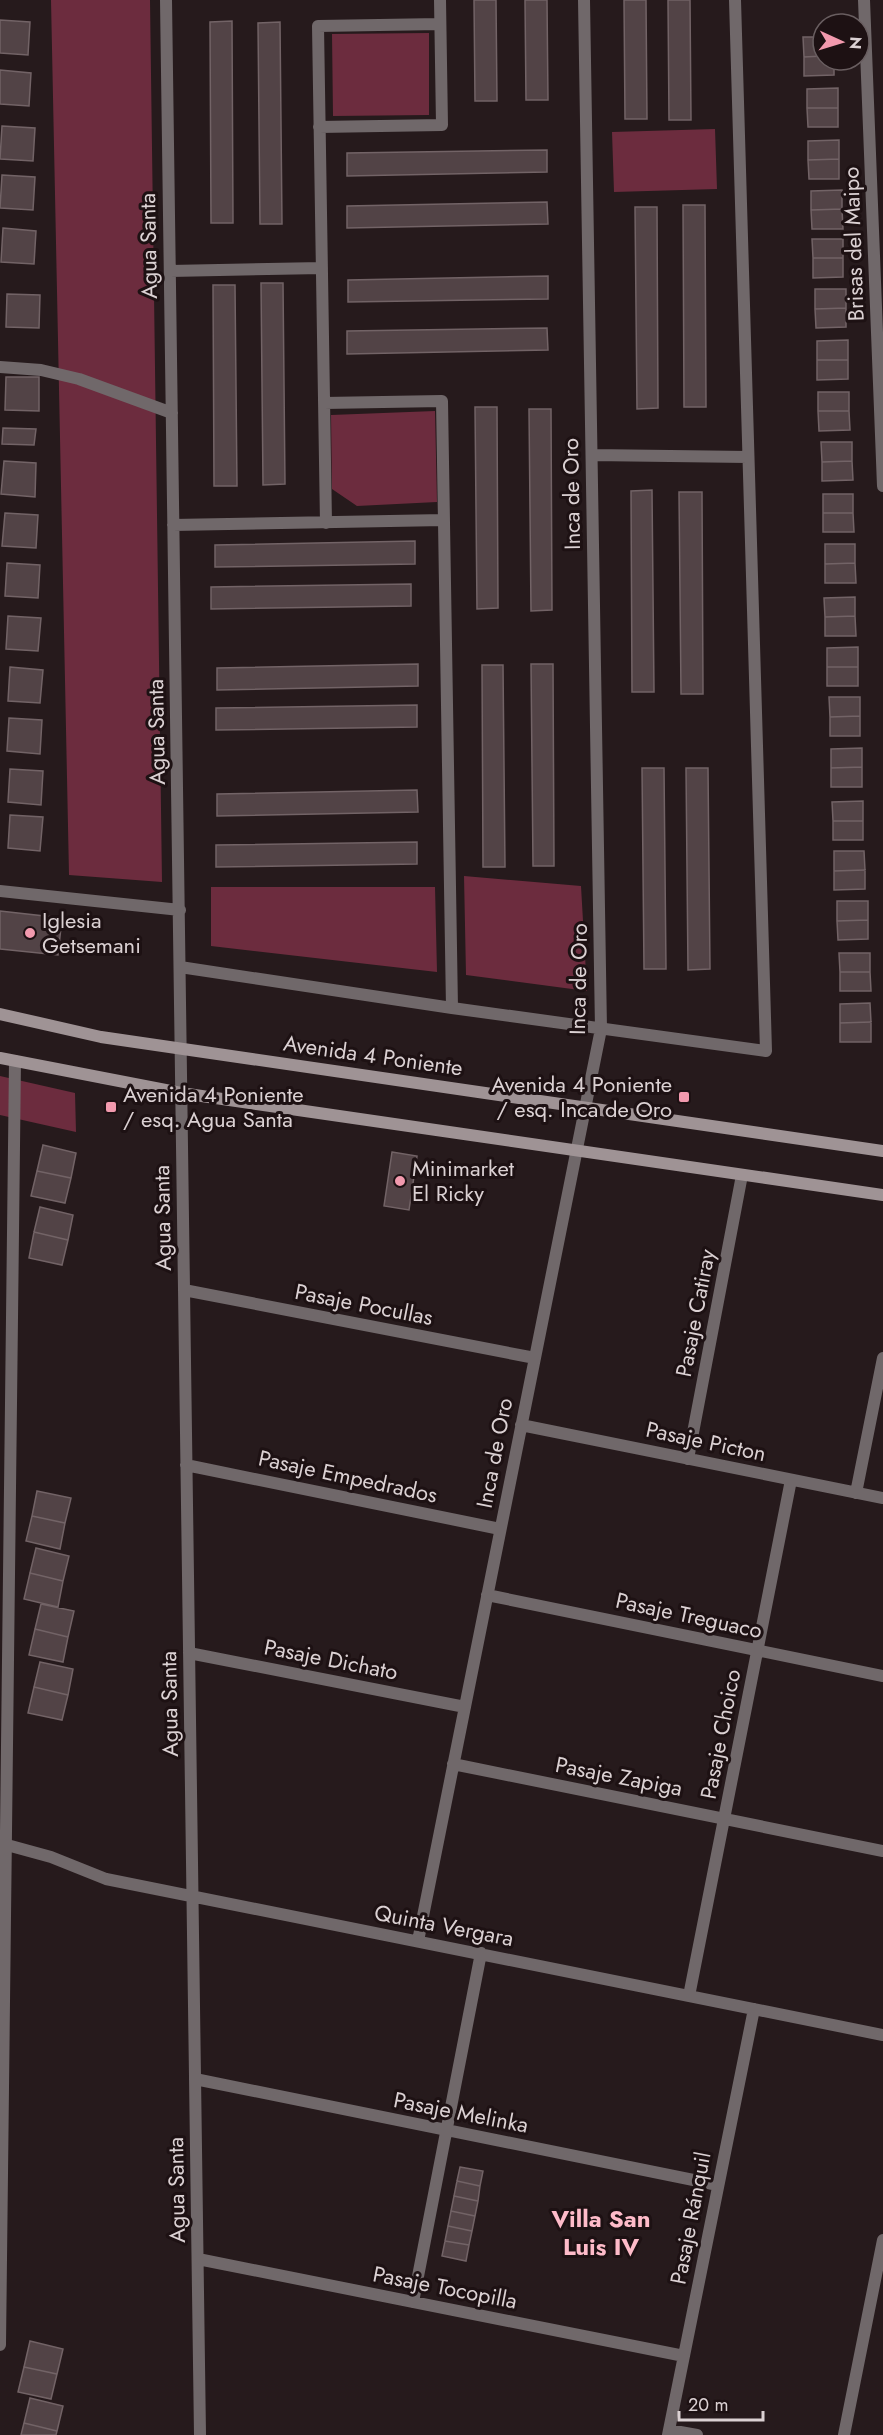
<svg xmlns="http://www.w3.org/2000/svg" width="883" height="2435" font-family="Jost,sans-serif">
<rect width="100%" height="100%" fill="#261a1c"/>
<path fill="#6c2c3e" d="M51,0h99l12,882 -93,-7z
M429,33v82l-96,1 -1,-82z
M715,129l2,60 -103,3 -2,-60z
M435,411l2,91 -80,4 -25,-17 -1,-74z
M464,876l117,10 6,105 -121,-16z
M211,887h224l2,85 -226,-26z
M0,1076l75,17 1,39 -76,-17z"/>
<path fill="#524346" stroke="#726366" stroke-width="1.5" d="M474,0h22l1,101h-22z
M525,0h22l1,100h-22z
M624,0h22l1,119h-22z
M668,0h22l1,120h-22z
M0,20l30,2 -2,33 -28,-2z
M232,21l1,202h-22l-1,-201z
M280,22l2,202h-22l-2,-201z
M803,37h20v19l-19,1z
M823,56v4h11v15l-30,1v-19z
M0,70l31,3 -2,33 -29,-2z
M838,88v20h-31v-19z
M807,108h31v19h-30z
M2,126l33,2 -2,33 -33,-2z
M839,140v19l-31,1v-19z
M547,150v22l-200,4v-23z
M839,159v20h-30l-1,-19z
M2,175l33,2 -2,33 -33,-2z
M842,190v19l-31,1v-19z
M547,202l1,22 -201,4v-22z
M683,205h22l1,202h-22z
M635,207h22l1,201 -21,1z
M842,209l1,20h-31l-1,-19z
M3,228l33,3 -2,33 -33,-2z
M812,239h31v19h-30z
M813,258h30v19l-30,1z
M548,276v23l-200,3v-22z
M261,283h22l2,201 -22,1z
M213,285h22l2,201h-23z
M815,289h31v19l-31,1z
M7,294l33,1 -1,33 -33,-1z
M846,308v19l-30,1 -1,-19z
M547,328l1,22 -201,4v-23z
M848,340v20h-31v-19z
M817,360h31v19l-31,1z
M6,377h33v34l-34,-1z
M818,392h31v19h-31z
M475,407h22l1,201 -21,1z
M529,409h22l1,201 -21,1z
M818,411h31l1,19 -31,1z
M3,428l33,1 -2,16 -32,-1z
M821,442h31v19l-30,1z
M4,461l32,2 -1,34 -34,-3z
M852,461l1,19 -31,1v-19z
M652,490l2,202h-22l-1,-201z
M679,492h23l1,202h-22z
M823,494h30v19h-30z
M5,513l33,2 -2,33 -34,-2z
M823,513h30l1,19h-31z
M415,541v23l-200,3v-22z
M825,544h30v19l-30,1z
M7,563l33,2 -2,33 -33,-2z
M855,563l1,20h-31v-19z
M411,584v22l-200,3v-22z
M855,597v19l-30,1 -1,-19z
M8,616l33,2 -3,33 -32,-2z
M855,616l1,20h-31v-19z
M858,647v20h-31v-19z
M418,664v22l-201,4v-22z
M531,664h22l1,202h-21z
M482,665h21l2,202h-22z
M10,667l33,3 -3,33 -32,-2z
M827,667h31v19h-31z
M829,697h31v19l-30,1z
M417,705v22l-201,3v-22z
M860,716v20h-30v-19z
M9,718l33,2 -2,34 -33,-3z
M862,748v19l-31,1v-19z
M862,767v20h-31v-19z
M642,768h22l2,201h-22z
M686,768h22l2,201 -22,1z
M10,769l33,2 -2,34 -33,-3z
M417,790l1,22 -201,4v-22z
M863,801v20h-30l-1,-19z
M10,815l33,2 -3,34 -32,-3z
M833,821h30v19h-30z
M417,842v22l-201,3v-22z
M834,851h30l1,19 -31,1z
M865,870v19l-31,1v-19z
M837,901h31v19l-31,1z
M0,911l62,7 -4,37 -58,-6z
M868,920v19l-30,1 -1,-19z
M839,953h31v19h-30z
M840,972h30l1,19h-31z
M870,1003l1,19 -31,1v-19z
M871,1022v20h-31v-19z
M43,1145l33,8 -5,25 -34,-7z
M392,1152l25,4 -8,54 -25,-4z
M37,1171l34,7 -6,25 -34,-7z
M40,1207l33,8 -5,25 -34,-8z
M34,1232l34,8 -6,25 -33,-7z
M37,1491l34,7 -6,25 -33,-7z
M32,1516l33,7 -5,26 -34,-8z
M36,1548l33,8 -6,25 -33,-8z
M30,1573l33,8 -5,26 -34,-8z
M41,1604l33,7 -6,26 -33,-8z
M35,1629l33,8 -5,25 -34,-7z
M40,1662l33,7 -5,26 -34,-8z
M34,1687l34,8 -6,25 -34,-7z
M460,2167l23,4 -3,15 -23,-5z
M457,2181l23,5 -2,15 -24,-5z
M454,2196l24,5 -3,15 -24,-5z
M451,2211l24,5 -3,15 -24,-5z
M448,2226l24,5 -3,14 -24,-4z
M445,2241l24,4 -3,16 -24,-5z
M30,2341l33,8 -6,25 -33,-7z
M24,2367l33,7 -6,25 -33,-7z
M30,2398l33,8 -6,25 -33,-8z
M24,2423l33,8 -1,4h-35z"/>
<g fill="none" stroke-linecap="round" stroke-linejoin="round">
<path stroke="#70686a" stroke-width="12" d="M166,0l34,2435
M864,0l19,486
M319,127l123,-2 -2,-125
M170,271l152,-3
M0,367l41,3 38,9 93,34
M324,403l118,-2 10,607
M592,455l156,2
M326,523l-8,-497 122,-2
M173,525l271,-5
M0,891l180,19
M180,967l272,41 314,43 -31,-1051
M184,1290l351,68
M521,1425l362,73
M688,1459l54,-284
M186,1465l314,64
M856,1493l27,-135
M487,1595l396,81
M189,1653l276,54
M453,1764l430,87
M0,1843l51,14 55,22 777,156
M418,1941l183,-912 -17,-1029
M689,1996l102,-516
M195,2079l523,106
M198,2259l486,97
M413,2302l68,-349
M0,2345l15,-1284
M669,2430l28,5
M668,2435l86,-426
M844,2435l39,-195"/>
<path stroke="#9f9395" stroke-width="12" d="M0,1014l101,23 782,114
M0,1058l181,35 702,102"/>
</g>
<g fill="#f29aae" stroke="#1d1113" stroke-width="2">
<circle cx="30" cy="933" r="6"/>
<rect x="678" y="1091" width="12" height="12" rx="3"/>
<rect x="105" y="1101" width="12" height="12" rx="3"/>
<circle cx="400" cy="1181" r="6"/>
</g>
<g text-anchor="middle" stroke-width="6" stroke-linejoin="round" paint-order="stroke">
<g font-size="22" fill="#dbd1d3" stroke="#1d1113">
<text transform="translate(853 244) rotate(-92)" y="8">Brisas del Maipo</text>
<text transform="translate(148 246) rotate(-91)" y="8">Agua Santa</text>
<text transform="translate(571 494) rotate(-91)" y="8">Inca de Oro</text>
<text transform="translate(156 732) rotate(-91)" y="8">Agua Santa</text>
<text transform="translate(578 979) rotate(-89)" y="8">Inca de Oro</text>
<text transform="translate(373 1055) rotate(8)" y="8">Avenida 4 Poniente</text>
<text transform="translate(162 1218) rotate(-91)" y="8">Agua Santa</text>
<text transform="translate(364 1304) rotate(11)" y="8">Pasaje Pocullas</text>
<text transform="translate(695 1313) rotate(-79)" y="8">Pasaje Catiray</text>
<text transform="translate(706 1441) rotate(12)" y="8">Pasaje Picton</text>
<text transform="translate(494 1453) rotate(-79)" y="8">Inca de Oro</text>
<text transform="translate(348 1476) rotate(12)" y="8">Pasaje Empedrados</text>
<text transform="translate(689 1615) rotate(12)" y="8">Pasaje Treguaco</text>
<text transform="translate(331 1659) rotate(11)" y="8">Pasaje Dichato</text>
<text transform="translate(169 1704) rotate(-91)" y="8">Agua Santa</text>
<text transform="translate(720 1734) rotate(-79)" y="8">Pasaje Choico</text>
<text transform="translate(619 1776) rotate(11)" y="8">Pasaje Zapiga</text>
<text transform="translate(444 1925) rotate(11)" y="8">Quinta Vergara</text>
<text transform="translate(461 2112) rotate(11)" y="8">Pasaje Melinka</text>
<text transform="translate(176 2190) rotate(-91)" y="8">Agua Santa</text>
<text transform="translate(690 2218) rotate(-79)" y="8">Pasaje Ránquil</text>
<text transform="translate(445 2287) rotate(11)" y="8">Pasaje Tocopilla</text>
</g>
<g font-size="22" fill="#dbd1d3" stroke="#1d1113" text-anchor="start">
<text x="42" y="928">Iglesia<tspan x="42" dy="25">Getsemani</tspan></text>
<text x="672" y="1092" text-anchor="end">Avenida 4 Poniente<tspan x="672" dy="25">/ esq. Inca de Oro</tspan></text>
<text x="123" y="1102">Avenida 4 Poniente<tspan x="123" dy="25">/ esq. Agua Santa</tspan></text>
<text x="412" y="1176">Minimarket<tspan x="412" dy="25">El Ricky</tspan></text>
</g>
<g font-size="24" font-weight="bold" fill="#febbc9" stroke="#1d1113">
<text x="601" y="2227">Villa San<tspan x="601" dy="28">Luis IV</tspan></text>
</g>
</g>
<g transform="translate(841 42) rotate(94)"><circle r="28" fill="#1d1113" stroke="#695e60" stroke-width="1.5"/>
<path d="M0-4.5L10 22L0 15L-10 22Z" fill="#f29aae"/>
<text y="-9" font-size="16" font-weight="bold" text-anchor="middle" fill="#dbd1d3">N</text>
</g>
<path d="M679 2411v9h84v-9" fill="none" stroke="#dbd1d3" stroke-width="3"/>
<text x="688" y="2411" font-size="18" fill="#dbd1d3" stroke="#1d1113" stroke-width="4.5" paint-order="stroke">20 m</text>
</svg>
